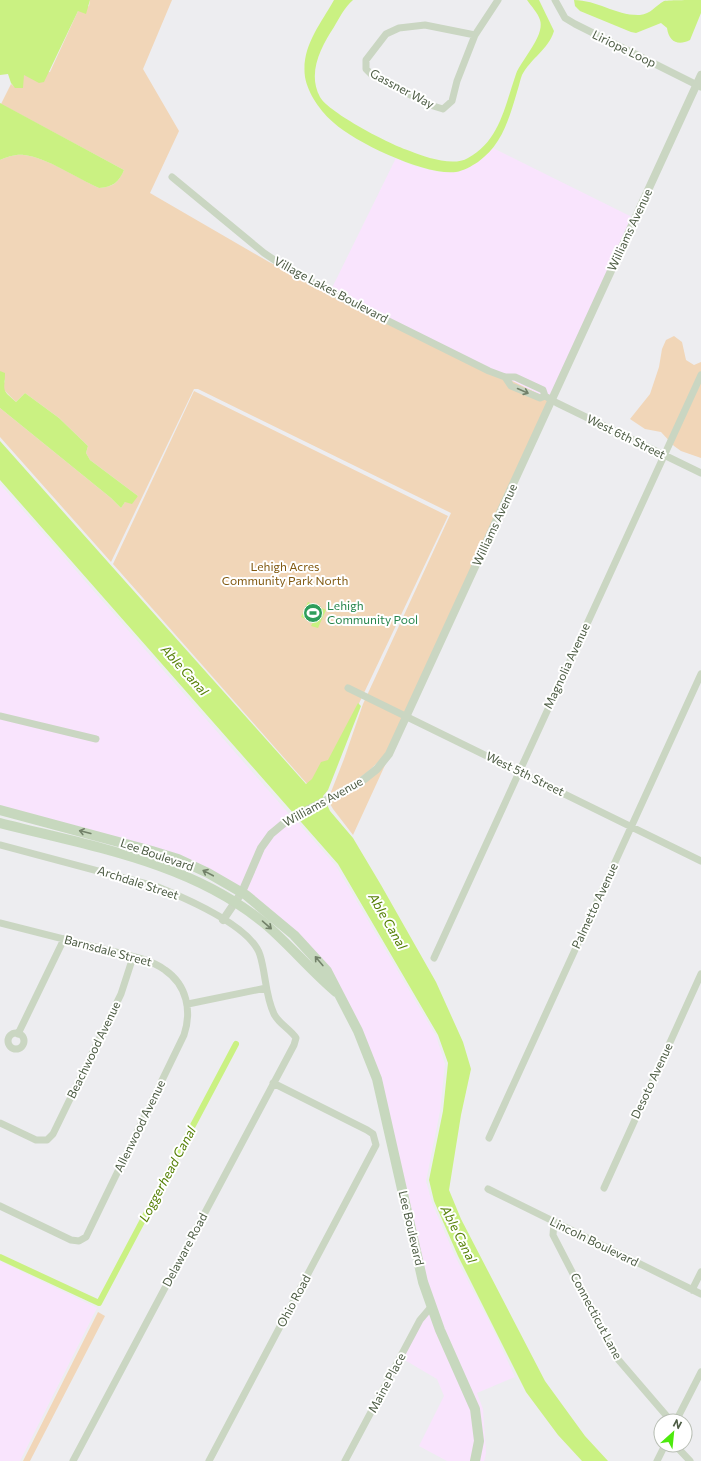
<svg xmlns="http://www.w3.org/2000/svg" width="701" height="1461" font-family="Commissioner,sans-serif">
<rect width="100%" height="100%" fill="#ededf0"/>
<path fill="#f9e4fd" d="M493,148l139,69 -83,182 -219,-107 66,-134 15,7 28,7h18l22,-11z
M0,484l290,331 -21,17 -29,56 -31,-18 -209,-63z
M295,819l41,47 100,170 9,28 -5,47 -14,70 6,22 24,55 36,69 23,50 -38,16 6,16 3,44 -2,8h-6l4,-20 -30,-90 -26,-71 -27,-118 -55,-168 -98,-103 18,-42 9,-13z
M0,1261l97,47 -77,153h-20z
M428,1308l42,95 5,38 -3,20h-25l-28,-15 25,-50 -7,-17 -34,-20z"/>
<path fill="#f1d6b8" d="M90,0h82l-29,69 36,62 -29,62 119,69 280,137 -162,353c-18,22 -35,32 -61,44l5,-4 13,-33 19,-55 88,-191 -253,-124h-4l-83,173 -111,-125v-29l111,90 10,10 4,-6 13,-6 -48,-36 -4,-7 2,-7 -29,-28 -34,-25 -9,9 -14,-14 3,-7 -5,-10v-211c7,-3 16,-6 24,-5 24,3 53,23 75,33 14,-1 19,-5 25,-18l-123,-66 10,-20 5,4 8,-13 26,-3 28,-61 11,-5z
M674,336l8,6 4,18 8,5 7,-3v96l-20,-7 -7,-5 -13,-14 -16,-3 -15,-10 20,-25 9,-27 3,-18 4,-9z
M194,391l254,125 -132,278 -203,-230z
M386,763l-33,72 -20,-26 -4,-7z
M98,1312l7,4 -75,145h-7z"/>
<path fill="#caf182" d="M0,0h90l-4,14 -8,-3 -34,71 -5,1 -15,-8 -1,13h-8l-4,-5 -3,-9 -8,1z
M334,0h19c-9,8 -13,17 -19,27 -13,20 -27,46 -14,70 9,16 71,48 90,54 15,6 43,16 58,7 32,-17 37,-53 48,-84 6,-15 29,-38 24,-54 -2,-7 -9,-14 -13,-20h12l15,31c-6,19 -23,27 -32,44 -2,5 -3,11 -5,17 -8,27 -15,53 -39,70 -6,4 -15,9 -22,10 -30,4 -100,-29 -122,-49 -13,-11 -26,-29 -29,-46 -4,-30 15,-52 29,-77z
M574,0c23,0 43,16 66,15 11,-1 15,-9 24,-14 6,-1 29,-1 37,-1v13l-11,27c-12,6 -21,2 -23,-12l-6,-5 -25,10 -5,-1 -51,-21 -5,-5z
M0,103l124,67c-5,12 -11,17 -25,18 -23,-10 -51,-30 -75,-33 -8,-1 -17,2 -24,5z
M0,371l5,2c0,19 -5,15 11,29l9,-9 34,25 29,28 -2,7 4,7 48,36 -6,8 -7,-2 -4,6 -10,-10 -111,-90z
M0,441l306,343 6,-5 9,-17 7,-2 30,-57 3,3 -33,84 -5,6 7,15 23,27 28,47 55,97 27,60 8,27 -10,46 -12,75 12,29 84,162 40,55 23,25h-26l-24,-26 -32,-43 -68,-136 -24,-55 -5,-21 14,-69 5,-48 -10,-28 -100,-171 -338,-384z
M308,602l18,8 -8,18 -7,-2 2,-4 -12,-5z"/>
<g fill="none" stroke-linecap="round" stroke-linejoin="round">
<path stroke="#caf182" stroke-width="6" d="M0,1257l99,46 137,-259"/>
<path stroke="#cad6c2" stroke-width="7" d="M555,0l10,18 10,6 126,63
M425,25l50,10 -18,46 -5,20 -9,8 -13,-4 -57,-29 -7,-7v-9l20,-26 13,-6z
M475,35l23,-35
M172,177l92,76 21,14 61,33 143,71 16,6h10l28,13 2,6 12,7 144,70
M505,377l6,9 29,12 5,-2
M348,688l353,173
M0,716l96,23
M0,845l158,42c27,11 93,39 102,68 6,19 5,40 14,59 5,10 16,15 22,24l-2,7 -221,416
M0,923c36,9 72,18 107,27 19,5 42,8 58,20 22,15 27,41 19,65l-98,202 -7,4 -8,-1 -71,-34
M434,958l267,-583
M188,1004l78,-16
M8 1041a8 8 0 1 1 16 0a8 8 0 1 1-16 0Z
M18,1034l46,-95
M0,1123l36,17h11l6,-6 68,-140 12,-37
M489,1138l212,-464
M604,1188l97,-214
M488,1189l213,105
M554,1222l-1,13 63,122 55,64
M692,1290l9,-18
M676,1421l25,-49
M675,1445l15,16
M209,1461l167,-316 -3,-11 -6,-4 -94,-47
M345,1461l75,-141 11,-13
M657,1461l8,-16"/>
<path stroke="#cad6c2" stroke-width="8" d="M223,920l19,-28 19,-44 10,-14 18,-15 69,-35 19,-15 12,-15 312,-679"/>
<path stroke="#c7d8be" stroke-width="10" d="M0,810l152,41 26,8 30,14 38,22 48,40 33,36 31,60 19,48 46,203 17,48 35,79 4,32 -4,20
M0,823c90,23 190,39 264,100 25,21 46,47 72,69"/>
</g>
<defs><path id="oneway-shaft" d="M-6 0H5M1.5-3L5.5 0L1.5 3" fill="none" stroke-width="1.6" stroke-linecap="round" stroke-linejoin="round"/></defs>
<use stroke="#72816a" href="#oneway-shaft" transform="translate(523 391) rotate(24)"/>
<g stroke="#728169">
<use href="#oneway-shaft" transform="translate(85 832) rotate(-166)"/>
<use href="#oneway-shaft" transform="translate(208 873) rotate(-152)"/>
<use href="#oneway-shaft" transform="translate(267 925) rotate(41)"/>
<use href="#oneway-shaft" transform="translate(319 961) rotate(-130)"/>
</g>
<defs>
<symbol id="stadium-disc" viewBox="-11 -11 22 22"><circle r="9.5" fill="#2e9e5b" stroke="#fff"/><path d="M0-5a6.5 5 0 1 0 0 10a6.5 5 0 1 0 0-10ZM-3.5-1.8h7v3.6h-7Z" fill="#fff"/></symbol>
</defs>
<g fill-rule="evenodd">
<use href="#stadium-disc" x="302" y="602" width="22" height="22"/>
</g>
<g text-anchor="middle" stroke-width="4" stroke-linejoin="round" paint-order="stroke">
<g font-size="12" fill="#4d5c44" stroke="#fff">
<text transform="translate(624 49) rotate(26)" y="4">Liriope Loop</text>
<text transform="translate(402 89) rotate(28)" y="4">Gassner Way</text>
<text transform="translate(630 230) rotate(-65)" y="4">Williams Avenue</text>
<text transform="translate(331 290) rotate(28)" y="4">Village Lakes Boulevard</text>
<text transform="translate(626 437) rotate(26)" y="4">West 6th Street</text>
<text transform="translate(495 525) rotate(-65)" y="4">Williams Avenue</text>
<text transform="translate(567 666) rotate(-65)" y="4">Magnolia Avenue</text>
<text transform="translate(525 774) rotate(26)" y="4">West 5th Street</text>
<text transform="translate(323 802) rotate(-29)" y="4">Williams Avenue</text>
<text transform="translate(157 855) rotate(19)" y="4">Lee Boulevard</text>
<text transform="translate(138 883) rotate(18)" y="4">Archdale Street</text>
<text transform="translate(595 906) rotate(-65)" y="4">Palmetto Avenue</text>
<text transform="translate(108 951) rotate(15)" y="4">Barnsdale Street</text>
<text transform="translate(94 1050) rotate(-64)" y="4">Beachwood Avenue</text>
<text transform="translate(652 1081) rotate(-65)" y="4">Desoto Avenue</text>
<text transform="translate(140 1126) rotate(-64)" y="4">Allenwood Avenue</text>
<text transform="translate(411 1228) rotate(77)" y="4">Lee Boulevard</text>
<text transform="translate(594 1242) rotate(26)" y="4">Lincoln Boulevard</text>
<text transform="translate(185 1250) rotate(-62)" y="4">Delaware Road</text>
<text transform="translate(294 1301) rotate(-62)" y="4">Ohio Road</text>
<text transform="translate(596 1316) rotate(62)" y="4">Connecticut Lane</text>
<text transform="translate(387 1383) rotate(-62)" y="4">Maine Place</text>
</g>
<g font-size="12" fill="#815911" stroke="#fff">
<text x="285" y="571">Lehigh Acres<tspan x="285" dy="14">Community Park North</tspan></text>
</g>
<g font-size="12" fill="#27864d" stroke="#fff" text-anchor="start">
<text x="327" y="610">Lehigh<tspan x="327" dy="14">Community Pool</tspan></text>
</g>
<g font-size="13" font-style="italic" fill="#568007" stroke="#fff">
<text transform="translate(185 670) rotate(48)" y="5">Able Canal</text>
<text transform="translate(388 921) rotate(60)" y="5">Able Canal</text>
<text transform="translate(167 1174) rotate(-62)" y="5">Loggerhead Canal</text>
<text transform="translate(459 1234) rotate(63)" y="5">Able Canal</text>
</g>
</g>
<g transform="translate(673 1433) rotate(27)"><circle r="19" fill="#ffffff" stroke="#b8beb4"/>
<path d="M0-3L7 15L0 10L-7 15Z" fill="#4dea0d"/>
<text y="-6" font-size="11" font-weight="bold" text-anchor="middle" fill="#4d5c44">N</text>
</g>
</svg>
